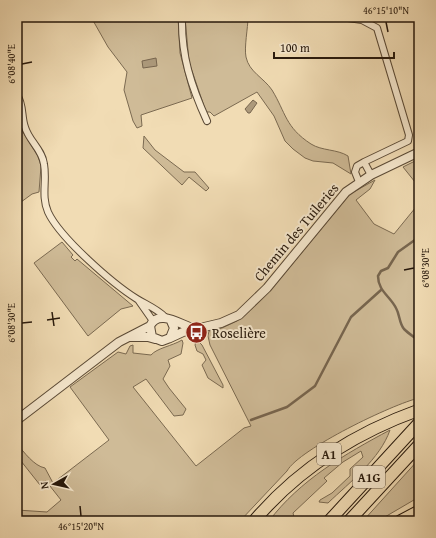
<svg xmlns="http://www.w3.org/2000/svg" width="436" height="538" font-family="'Gentium Book Plus',serif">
<rect width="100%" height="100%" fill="#f1dcb4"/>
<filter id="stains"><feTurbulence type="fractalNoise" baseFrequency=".005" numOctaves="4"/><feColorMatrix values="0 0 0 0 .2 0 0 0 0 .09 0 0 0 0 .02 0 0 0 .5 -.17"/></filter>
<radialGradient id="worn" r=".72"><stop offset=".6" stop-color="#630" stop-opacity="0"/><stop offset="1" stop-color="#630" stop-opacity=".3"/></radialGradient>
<path fill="#cfbb97" stroke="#7b6a51" d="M91,17h87l2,36 12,45 -51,17 1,11 -5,2 -4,-7 -9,-31 3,-18 -19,-25z
M185,17h63c0,11 -4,30 -2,40 3,15 18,21 26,33 14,23 13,37 39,54 11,7 26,5 37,12l3,18 -18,-11 -20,-2 -8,-3 -12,-9 -8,-8 -11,-25 -17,-24 -43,24 -4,-4h-4l-17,-50z
M17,105l4,24 17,27 3,10 -2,26 -7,2 -15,11z
M144,136l11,14 29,22h11l14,16 -3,3 -17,-14 -7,8 -39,-37z
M419,159v28l-16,-20z
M375,180l-5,9 -14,11 18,24 20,10 22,-27h3v191c-26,6 -120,51 -132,73l-47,50h-223v-11l30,2 14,-12 -15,-19 -6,4 -23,-29v-12c7,8 17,22 28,24l8,15 56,-43 -39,-53 48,-35 8,2 4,-8 3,-1v8l18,2c6,-7 21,-9 31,-15l1,3 -2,11 -13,6 2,6 -7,13 6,9 17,21 -3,6 -9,1 -28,-37 -13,8 63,79 48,-38 7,-2 -41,-81 -2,-9 1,-5 13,-3 15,-7 10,-8 37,-39 66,-80z
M62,242l11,13 -2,2 4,4 2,-2 56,47 -12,3 -33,27 -54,-73z
M196,342h3l3,3 21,40v3l-15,-10 -6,-13 4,-5 -3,-6 -6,-3 -2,-6z
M390,430c-10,29 -40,52 -62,73l-9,-1 1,-2 12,-7 18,-17v-7l13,-12 -2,-6 -18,11 -19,16 3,3 -34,32 2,8h-26c31,-41 76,-67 121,-91z
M419,459v38l-41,24h-15z"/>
<path fill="#ac997b" stroke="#77654e" d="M156,58l1,8 -14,2 -1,-7z
M253,100l4,3 -7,10h-2l-3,-4z"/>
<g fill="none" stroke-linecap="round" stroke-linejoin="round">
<path stroke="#77654e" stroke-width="2.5" d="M419,237l-21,15 -10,16 -7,3 -3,5c0,15 12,20 18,32 4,7 3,15 8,21 4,4 10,8 15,12
M251,420l36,-13 28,-21 36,-69 30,-27"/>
<defs>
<path id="minor" d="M182,17c-1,38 9,69 25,104
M341,17l21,3 15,8 32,107 -1,6 -44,21
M17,95c7,10 4,21 8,32 4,14 17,22 19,37 3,17 -3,32 4,48 12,26 65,72 89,87 10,6 20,10 28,18
M359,182l-4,-10 2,-6 7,-4 7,13
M139,301l14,20"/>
<path id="tertiary" d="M171,321l3,7 -4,10 -8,3 -10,-4 -2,-11c8,-18 31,-1 45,3
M131,337h17l7,2
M170,338l13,-6 38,-9 18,-8 28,-27 79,-96 25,-17 48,-23
M17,420l102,-78 31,-16"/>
<path id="motorway" d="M254,521c44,-52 101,-88 165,-111
M329,521l90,-98
M349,521l70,-76
M400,521l19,-10"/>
</defs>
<use href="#minor" stroke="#5a4935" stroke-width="8"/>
<use href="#tertiary" stroke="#5a4935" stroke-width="10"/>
<use href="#motorway" stroke="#27180b" stroke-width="13"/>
<use href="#minor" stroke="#f6e8ce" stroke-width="6"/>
<use href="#tertiary" stroke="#f6e8ce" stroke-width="8"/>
<use href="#motorway" stroke="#f1dcb4" stroke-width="11"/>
</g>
<path fill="none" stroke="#27180b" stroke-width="1.5" d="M386,22l2,10M22,64l10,-2M404,270l10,-2M52,312l2,14M47,320l13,-2M22,323l10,-1M80,506l1,10"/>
<defs>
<symbol id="bus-disc" viewBox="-11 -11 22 22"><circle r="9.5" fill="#8f2418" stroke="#f6e8ce"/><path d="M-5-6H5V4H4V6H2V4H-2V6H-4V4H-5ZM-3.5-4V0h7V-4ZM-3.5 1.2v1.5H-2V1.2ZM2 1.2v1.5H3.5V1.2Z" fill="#fff"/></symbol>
</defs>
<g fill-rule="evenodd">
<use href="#bus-disc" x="184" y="320" width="25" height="25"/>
</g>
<g text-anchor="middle" stroke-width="4" stroke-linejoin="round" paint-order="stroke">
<g fill="#f6e8ce" stroke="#655646" stroke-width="1">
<rect x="317" y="443" width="24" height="22" rx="3"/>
<rect x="353" y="466" width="32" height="22" rx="3"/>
</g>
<g font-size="13" font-weight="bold" fill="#27180b">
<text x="329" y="459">A1</text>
<text x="369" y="482">A1G</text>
</g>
<g font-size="14" fill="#27180b" stroke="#f6e8ce">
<text transform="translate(296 232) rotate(-50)" y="5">Chemin des Tuileries</text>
</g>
<g font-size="14" fill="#27180b" stroke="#f6e8ce" text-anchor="start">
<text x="212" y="338">Roselière</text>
</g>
</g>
<rect width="436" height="538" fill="none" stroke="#f1dcb4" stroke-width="44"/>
<g transform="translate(54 484) rotate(262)" stroke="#f6e8ce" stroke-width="3" paint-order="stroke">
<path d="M0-3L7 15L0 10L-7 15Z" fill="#27180b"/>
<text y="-6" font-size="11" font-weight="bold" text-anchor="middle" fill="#27180b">N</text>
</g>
<path d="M274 52v6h120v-6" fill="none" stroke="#27180b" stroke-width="2"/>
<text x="280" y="52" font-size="12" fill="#27180b" stroke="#f6e8ce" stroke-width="3" paint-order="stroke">100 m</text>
<rect x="22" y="22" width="392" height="494" fill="none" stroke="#27180b" stroke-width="1.5"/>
<g font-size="10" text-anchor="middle" fill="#27180b">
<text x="386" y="14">46°15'10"N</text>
<text transform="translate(11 64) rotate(-90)" y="4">6°08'40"E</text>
<text transform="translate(425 268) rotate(-90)" y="4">6°08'30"E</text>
<text transform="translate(11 323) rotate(-90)" y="4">6°08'30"E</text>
<text x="81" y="530">46°15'20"N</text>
</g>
<rect width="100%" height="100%" filter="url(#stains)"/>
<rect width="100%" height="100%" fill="url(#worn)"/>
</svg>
